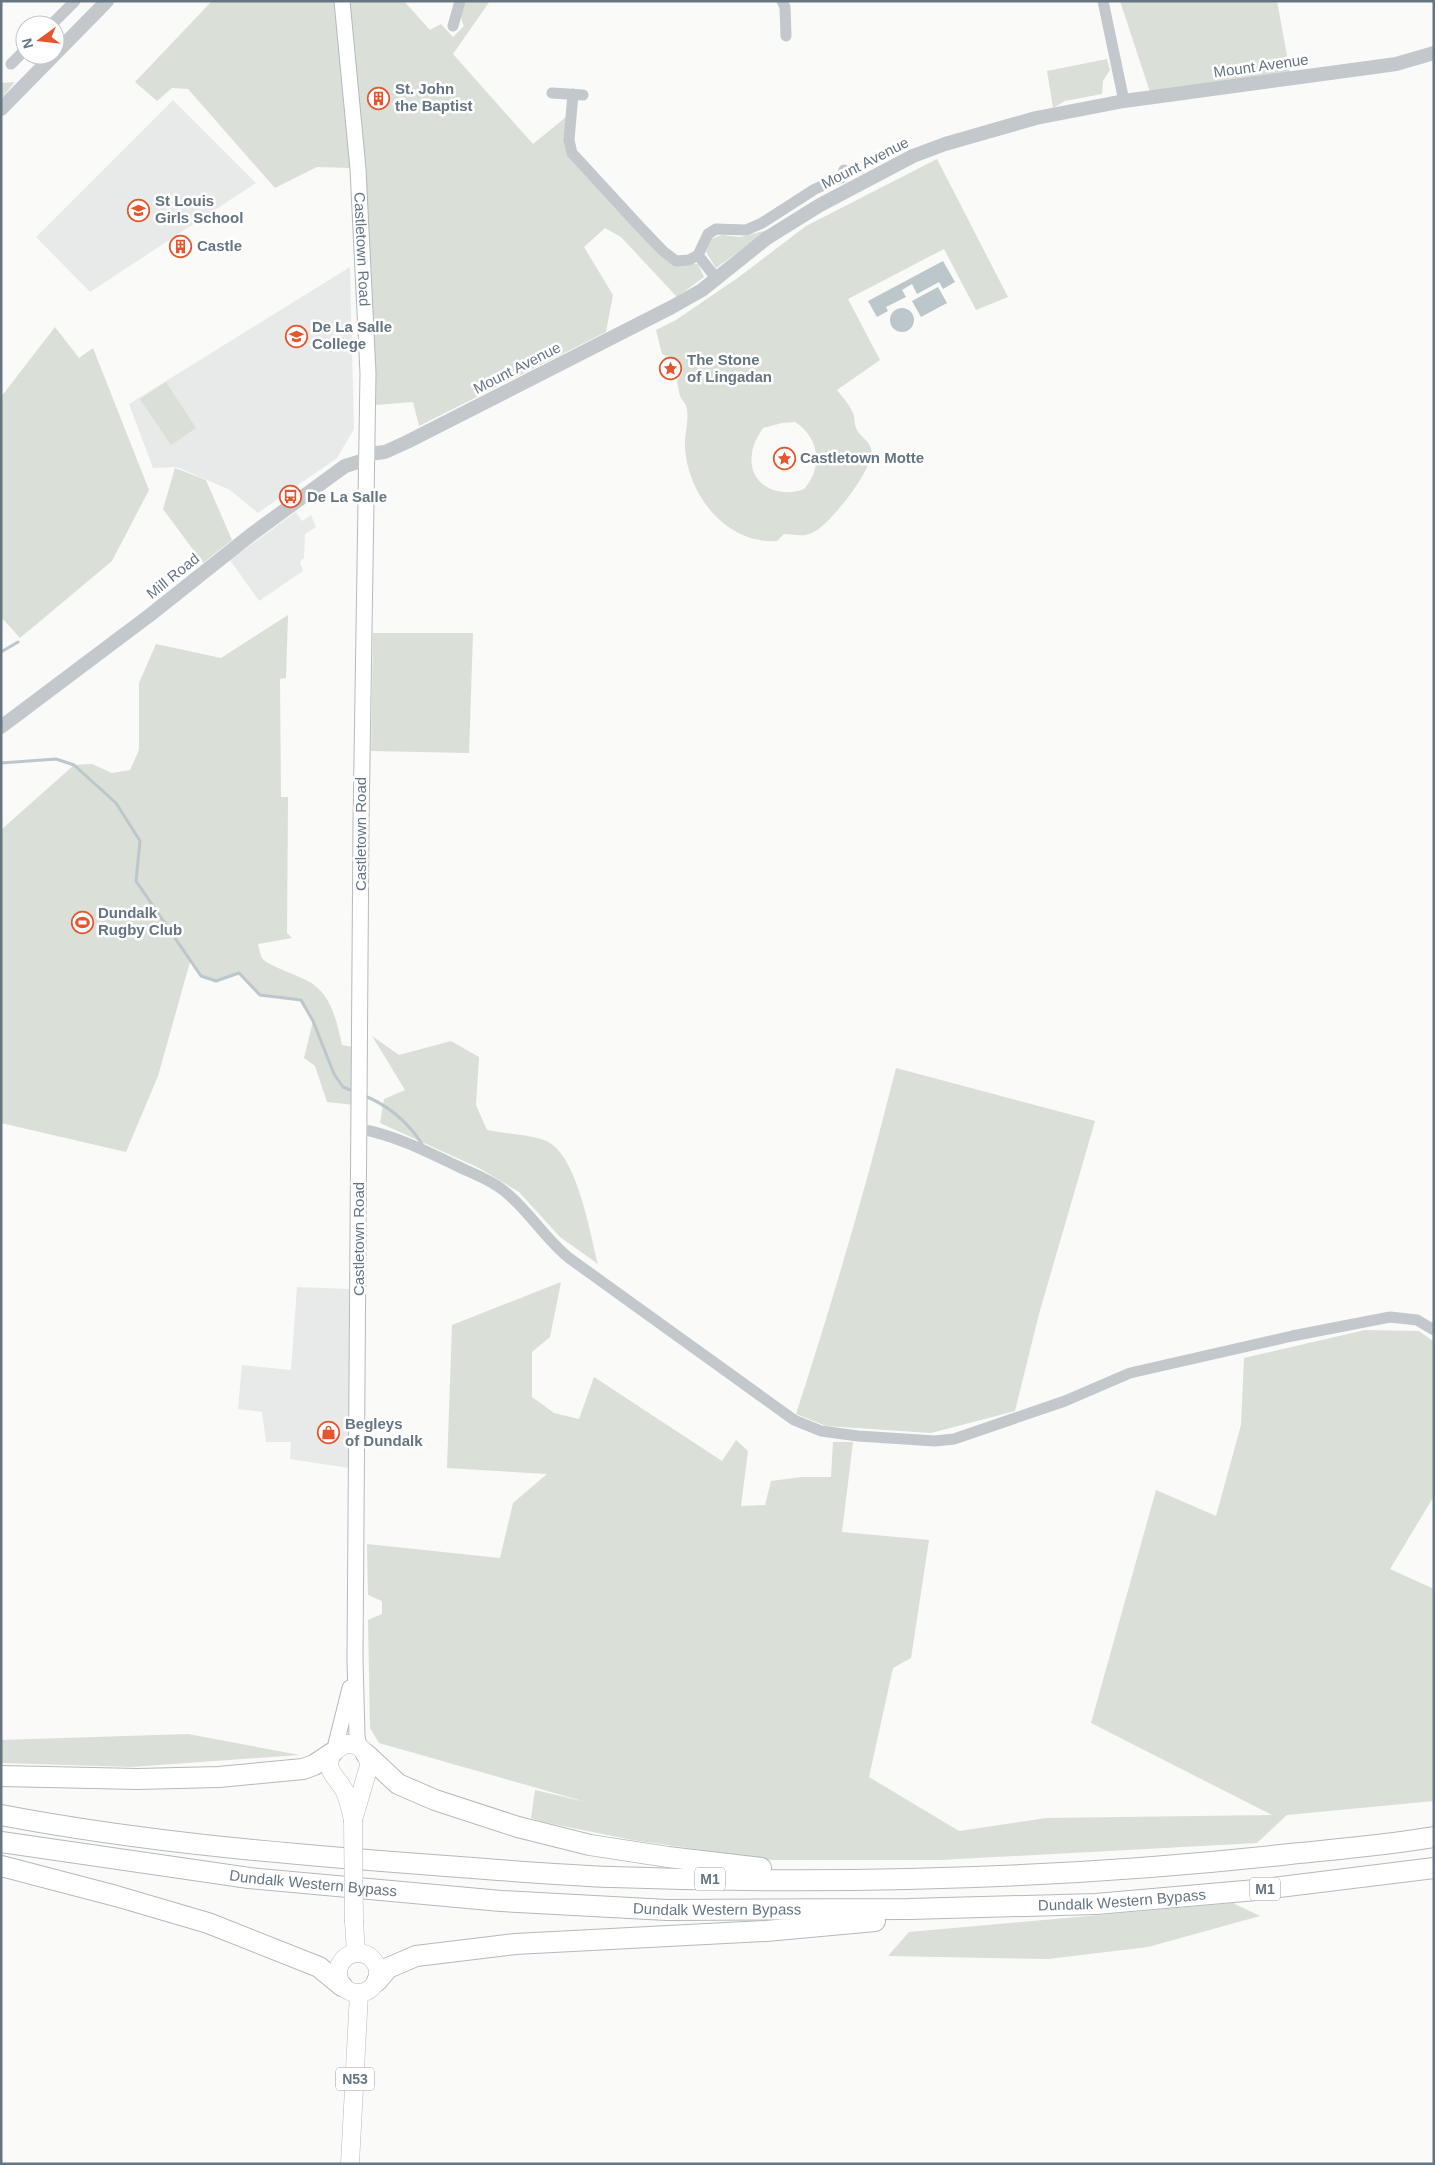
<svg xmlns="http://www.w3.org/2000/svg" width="1435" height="2165" font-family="Arial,sans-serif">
<rect width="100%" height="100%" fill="#fafaf8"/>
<path fill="#e8e9e9" d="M173,100l83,83 -166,109 -54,-55z
M350,267l4,162 -17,29 -79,55 -28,-23 -53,-23 -24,1 -24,-64z
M296,512l6,9 9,-6 5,12 -11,7 -1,24 -4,4 3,9 -44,30 -29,-41z
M297,1287l52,2v179l-59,-9 1,-17h-25l-4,-30 -24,-3 4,-44 49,5z"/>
<path fill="#dadfd7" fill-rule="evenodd" d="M212,1h122l16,167 -33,-1 -42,21 -87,-99 -16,-1 -15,13 -22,-19z
M348,1h56l26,29 11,-6 12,13 11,-11c-4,-8 -4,-17 1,-25h25l-37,53 80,90 33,-27 -1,28 95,110c18,16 20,6 38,9l6,13 -27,20 -56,-60 -16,-9 -21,19 29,48 -7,37 -187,94 -6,-24 -37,3 -9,-203z
M1120,1h157l13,71 -140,20z
M1107,59l3,11 -7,11 -1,13 -37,7 -12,7 -6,-37z
M15,82l-14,17v-16z
M937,159l71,138 -32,13 -32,-61 -96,50 32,61 -43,30c6,8 14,16 17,26 1,4 0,8 2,12 3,8 13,12 15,21 5,18 -41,75 -57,83 -11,6 -19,2 -30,2l-7,7c-51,3 -89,-46 -92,-93 -1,-13 4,-26 2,-38 0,-6 -5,-9 -7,-14 -1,-4 -2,-10 -3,-15l6,-9 -4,-10 -17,-8 -6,-24 20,-10 63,-43 67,-51zM795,422c25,16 28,46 9,67 -26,10 -57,-4 -52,-36 1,-9 6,-17 11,-25l19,-5z
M768,230l-52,38 -10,-16 5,-13 11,-4 18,2z
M55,327l24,31 14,-10 56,142 -37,71 -92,77 -19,-21v-220z
M166,382l30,46 -25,17 -31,-46z
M175,468l31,12 26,60 -29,23 -40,-54z
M288,615l-2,63 -6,1 1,118h7l-1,136 5,5 -34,6c1,4 2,10 4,14 5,8 40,18 51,26 20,15 24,39 29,61l11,2 1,58 -27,-3 -12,-36 -11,-8 9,-37 -12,-21 -41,-5 -21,-21c-25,8 -32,10 -49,-12l-32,114 -32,76 -125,-29v-293l73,-65 18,-1 20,9 18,-3 9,-20v-67l17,-39 65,14z
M373,633h100l-4,120 -98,-2z
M372,1036l27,19 52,-14 28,16 -3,48 11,25c18,4 39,4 57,10 33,11 46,94 54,124l-38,-27 -41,-45 -40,-24 -99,-45 4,-24 21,-9z
M896,1068l199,53 -56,193 -24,97 -84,22 -105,-7 -30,-12c37,-114 71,-230 100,-346z
M561,1282l-11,55 -18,15v45l22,16 25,6 15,-42 128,84 14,-21 12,11 -7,55 24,-1 6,-24 31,-4h29l2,-35h20l-11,90 87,8 -18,118 -18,10 -24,109 90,54 87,-13 226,-3 -181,-92 65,-233 60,26 25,-91 3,-67 121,-28 54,1 15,11v154l-44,73 44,20v212l-147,14 -30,28 -317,17h-168l-140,-20 -89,-18 -12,-4 4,-28 51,12 -207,-59 -9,-15 -2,-108 14,-6v-13l-14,-6 -1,-51 133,14 13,-55 34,-29 -100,-6 5,-143z
M188,1734l112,21 -169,12 -130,-4v-23z
M1233,1903l27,13 -112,31 -100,12 -160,-3 21,-24z"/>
<path fill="#bbc7cb" d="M943,261l12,21 -12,7 -4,-7 -22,12 -5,-10 -10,6 4,7 -20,10 2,4 -11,6 -9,-16z
M938,287l9,16 -26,14 -9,-16z
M890 320a12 12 0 1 1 24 0a12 12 0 1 1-24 0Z"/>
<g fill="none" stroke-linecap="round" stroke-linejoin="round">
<path stroke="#bbc7cb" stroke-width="3" d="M1,652l17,-10
M1,763l55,-4 18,6 42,38 24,38 -4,40 65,95 15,5 23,-8 21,22 41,5 12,21 21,53 9,13 12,5
M363,1095c24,10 45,27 59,49"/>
<defs>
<g id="secondary">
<path id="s1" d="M342,1l16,168 10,204 -7,450 -6,836 2,77 2,11"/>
<path d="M335,1748l15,-60"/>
</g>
<path id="primary" d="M345,1744c15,-1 23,8 24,22l-16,54c-2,-9 -4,-19 -8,-28 -7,-15 -22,-21 -13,-39z
M354,1922l2,31
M338 1973a20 20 0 1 1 40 0a20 20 0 1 1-40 0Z
M350,2164l9,-171"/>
<g id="motorway">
<path d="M366,1754l32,30 37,16 83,27 72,18 78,12 93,11"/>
<path d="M1,1776l137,3 81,-2 84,-8 11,-4 18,-12"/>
<path d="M1,1815c147,28 296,40 445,51 55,4 111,9 166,11 227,8 453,2 678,-23 48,-5 96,-9 144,-17"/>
<path id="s2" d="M1,1842l248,36 252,23 166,9 242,-1 187,-5 160,-14 178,-22"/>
<path d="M1,1866l115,30 92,27 111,44 23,19"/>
<path d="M377,1981l11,-13 28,-12 99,-12 251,-13 109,-10"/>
</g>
</defs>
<use href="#secondary" stroke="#b3babf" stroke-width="17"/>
<use href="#primary" stroke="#b5babe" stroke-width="19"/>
<use href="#motorway" stroke="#b4b9bd" stroke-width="22"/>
<path stroke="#c3c8cc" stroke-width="11" d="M782,1l3,6 1,29
M1103,1l21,100
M51,25l24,-24
M453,26l7,-25
M11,64l14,-14
M552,93l31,2
M573,94l-4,46 3,13 68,74 23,24 13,10 13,-1 9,-5 10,-21 8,-5 30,1 16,-7 53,-34 26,-11 3,-8
M698,255l18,23
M360,1129c34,6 64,21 95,36 16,8 34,14 48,25 25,19 41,48 66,68l225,162 27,11 37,5 77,5 19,-2 111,-38 65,-28 162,-37 98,-19 27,3 17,10"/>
<path stroke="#c3c8cc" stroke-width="14" d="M55,54l52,-53
M1,109l53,-54
M368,454l17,-2 22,-10 265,-135 30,-17 65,-52 53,-33 93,-49 32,-12 91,-26 88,-17 243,-33 29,-4 38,-11
M1,727l149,-112 102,-81 93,-68 23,-7"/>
<use href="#secondary" stroke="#fff" stroke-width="15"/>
<use href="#primary" stroke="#fff" stroke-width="18"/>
<use href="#motorway" stroke="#fff" stroke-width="20"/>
<defs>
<path id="primary-bridge" d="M353,1820l1,102"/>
</defs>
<use href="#primary-bridge" stroke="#b5babe" stroke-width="19" stroke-linecap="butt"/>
<use href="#primary-bridge" stroke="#fff" stroke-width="18"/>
</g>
<defs>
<symbol id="building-ring" viewBox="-11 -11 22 22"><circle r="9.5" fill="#fff" stroke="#e4572e" stroke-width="1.5"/><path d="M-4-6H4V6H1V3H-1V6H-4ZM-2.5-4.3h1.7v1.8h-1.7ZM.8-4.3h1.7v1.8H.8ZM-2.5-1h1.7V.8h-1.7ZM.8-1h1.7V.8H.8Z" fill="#e4572e"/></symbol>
<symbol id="school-ring" viewBox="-11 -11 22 22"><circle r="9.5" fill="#fff" stroke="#e4572e" stroke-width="1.5"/><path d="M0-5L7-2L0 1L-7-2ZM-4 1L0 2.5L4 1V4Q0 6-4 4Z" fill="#e4572e"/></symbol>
<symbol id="sight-ring" viewBox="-11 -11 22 22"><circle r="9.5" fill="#fff" stroke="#e4572e" stroke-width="1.5"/><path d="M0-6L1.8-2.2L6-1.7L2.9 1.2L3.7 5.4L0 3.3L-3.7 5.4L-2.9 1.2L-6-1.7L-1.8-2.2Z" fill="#e4572e"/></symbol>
<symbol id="bus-ring" viewBox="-11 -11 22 22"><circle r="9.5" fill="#fff" stroke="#e4572e" stroke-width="1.5"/><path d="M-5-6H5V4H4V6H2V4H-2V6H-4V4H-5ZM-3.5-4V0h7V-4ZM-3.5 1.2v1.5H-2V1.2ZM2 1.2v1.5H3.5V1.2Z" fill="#e4572e"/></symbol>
<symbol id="stadium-ring" viewBox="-11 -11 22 22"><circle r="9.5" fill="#fff" stroke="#e4572e" stroke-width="1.5"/><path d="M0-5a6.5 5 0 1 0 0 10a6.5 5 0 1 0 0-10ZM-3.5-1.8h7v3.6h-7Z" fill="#e4572e"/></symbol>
<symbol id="shop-ring" viewBox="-11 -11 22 22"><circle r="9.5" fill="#fff" stroke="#e4572e" stroke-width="1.5"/><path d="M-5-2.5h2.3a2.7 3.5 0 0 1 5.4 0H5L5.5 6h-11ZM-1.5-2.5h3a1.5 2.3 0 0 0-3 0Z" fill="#e4572e"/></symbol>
</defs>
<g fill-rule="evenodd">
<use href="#building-ring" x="366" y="86" width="25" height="25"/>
<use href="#school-ring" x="126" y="198" width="25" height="25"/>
<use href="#building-ring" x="168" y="234" width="25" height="25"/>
<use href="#school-ring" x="284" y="324" width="25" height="25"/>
<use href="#sight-ring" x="658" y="356" width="25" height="25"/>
<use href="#sight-ring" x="772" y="446" width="25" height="25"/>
<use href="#bus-ring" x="278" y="484" width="25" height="25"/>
<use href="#stadium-ring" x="70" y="910" width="25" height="25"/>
<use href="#shop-ring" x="316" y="1420" width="25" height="25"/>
</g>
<g text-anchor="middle" stroke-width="5" stroke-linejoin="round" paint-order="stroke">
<g fill="#fff" stroke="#939fa8" stroke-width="1">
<rect x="695" y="1867.5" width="30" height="23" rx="4"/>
<rect x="1250" y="1877.5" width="30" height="23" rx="4"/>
<rect x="336" y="2067.5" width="38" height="23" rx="4"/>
</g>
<g font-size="14" font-weight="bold" fill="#657683">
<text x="710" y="1884">M1</text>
<text x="1265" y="1894">M1</text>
<text x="355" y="2084">N53</text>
</g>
<g font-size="15" fill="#657683" stroke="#fff">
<text transform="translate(1261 66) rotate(-8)" y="5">Mount Avenue</text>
<text transform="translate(865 163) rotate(-27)" y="5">Mount Avenue</text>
<text dy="5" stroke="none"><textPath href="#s1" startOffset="249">Castletown Road</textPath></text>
<text transform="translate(517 368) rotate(-27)" y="5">Mount Avenue</text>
<text transform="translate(173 576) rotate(-39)" y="5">Mill Road</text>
<text transform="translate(361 834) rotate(-90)" y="5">Castletown Road</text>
<text transform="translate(359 1239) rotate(-90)" y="5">Castletown Road</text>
<text dy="5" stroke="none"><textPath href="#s2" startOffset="315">Dundalk Western Bypass</textPath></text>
<text dy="5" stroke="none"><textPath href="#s2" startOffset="1125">Dundalk Western Bypass</textPath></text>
<text dy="5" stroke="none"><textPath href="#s2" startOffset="720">Dundalk Western Bypass</textPath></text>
</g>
<g font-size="15" font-weight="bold" fill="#657683" stroke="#fff" text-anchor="start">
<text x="395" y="94">St. John<tspan x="395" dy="17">the Baptist</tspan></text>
<text x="155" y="206">St Louis<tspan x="155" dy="17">Girls School</tspan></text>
<text x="197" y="251">Castle</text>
<text x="312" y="332">De La Salle<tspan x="312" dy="17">College</tspan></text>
<text x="687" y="365">The Stone<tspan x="687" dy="17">of Lingadan</tspan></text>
<text x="800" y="463">Castletown Motte</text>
<text x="307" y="502">De La Salle</text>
<text x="98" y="918">Dundalk<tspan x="98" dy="17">Rugby Club</tspan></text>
<text x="345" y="1429">Begleys<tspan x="345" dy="17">of Dundalk</tspan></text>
</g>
</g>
<rect width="1435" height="2165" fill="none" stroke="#657683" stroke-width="5"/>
<g transform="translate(40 40) rotate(255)"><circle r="24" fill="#ffffff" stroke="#c1c8cd"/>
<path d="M0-4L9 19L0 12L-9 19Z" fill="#e4572e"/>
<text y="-8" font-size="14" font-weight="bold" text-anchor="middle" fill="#657683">N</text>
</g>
</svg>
